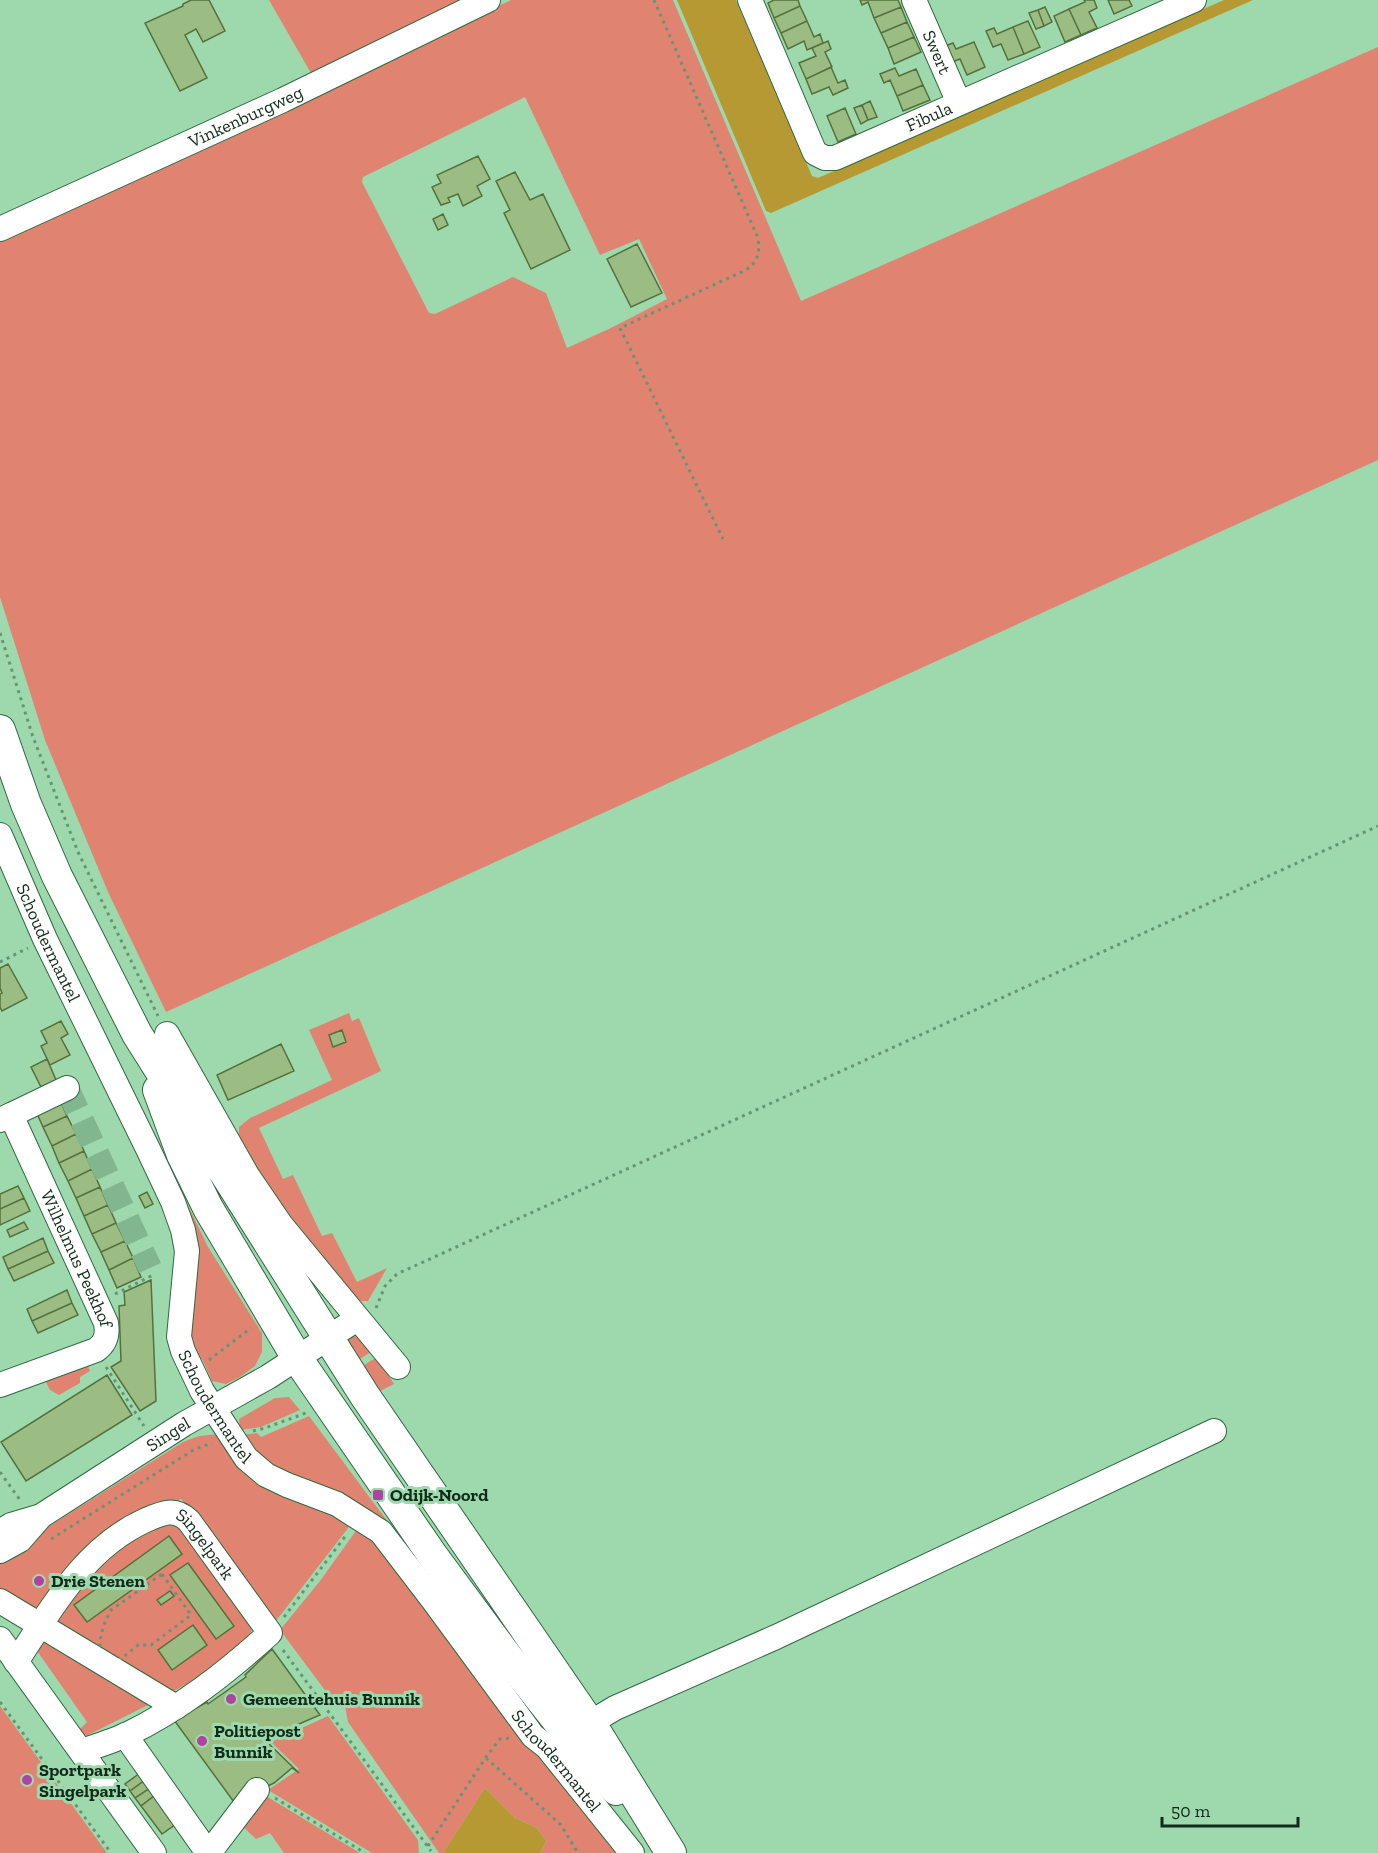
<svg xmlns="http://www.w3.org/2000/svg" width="1378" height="1853" font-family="'Zilla Slab',serif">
<rect width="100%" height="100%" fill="#9dd9ad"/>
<path fill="#e08471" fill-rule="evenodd" d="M269,0h201l-158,75z
M511,0h162l128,301 577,-254v413l-1212,552 -58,-120 -63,-152 -45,-143v-358zM525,97l75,158 39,-16 28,60 -54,28 -46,21 -21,-55 -33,-16 -78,37 -6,-1 -67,-131 1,-5z
M349,1013l3,8 7,-3 22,53 -122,57 24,51 10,-4 29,61 10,-3 25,49 30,-14 -19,33h-11l-77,-95 -41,-67v-12l11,-9 82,-38 -23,-50z
M180,1189l28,58 54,86v19l-7,14 -15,11 -14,7 -14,-3 -10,-22 -9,-1 -5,-20z
M359,1336l15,14 -14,9 4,6 13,-8 17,27 -16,8 -32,-48 4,-7z
M87,1363l3,8 -10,6v6l-21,12 -9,-5 -5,-10z
M289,1397l11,13 -39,17 -21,3 -1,-11 36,-21z
M309,1416l79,106 -129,-63 -18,-24 16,-2 4,4z
M219,1434l112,77 21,12 -80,103 -91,-127 -33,14 -110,100 -38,-19v-37l183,-115 16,-6z
M182,1521l71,106c-9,25 -61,55 -85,67l-117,-72 33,-50 53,-40z
M358,1528l26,22 81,113 152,190h-77l6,-12 -9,-13 -22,-10 -30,-30 -42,65h-4l-91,-131 -3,-16 -5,-7 -4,6 -56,-75 40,-49z
M49,1640l103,63 -66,33 -8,-5 9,-9 -52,-74z
M0,1706l107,147h-107z
M328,1716l90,124 1,13h-47l-104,-63 31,-21 -28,-27z
M266,1796l94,57h-76l-14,-20 -14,6 -14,-13z"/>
<path fill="#b79933" d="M677,0h59l76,176 6,2 406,-178h29l-482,213 -5,-2z
M485,1788l30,30 22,10 9,13 -6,12h-97z"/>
<path fill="#9bbc82" stroke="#54713c" stroke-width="1.5" d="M191,0h18l16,31 -22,11 -7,-13 -11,6 22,43 -27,13 -35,-68 38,-17v-2z
M774,0h24l2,6 -26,12 -6,-15z
M860,0h38l3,7 -27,11 -6,-16 -6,3z
M1084,0h10l3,8 -8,4 8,16 -16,7 -12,-26 16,-7z
M1108,0h21l3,6 -18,8z
M800,6l7,15 -26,12 -7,-15z
M901,7l6,15 -26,11 -7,-15z
M1045,7l7,15 -8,4 -6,-16z
M1069,9l12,26 -16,7 -11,-26z
M1038,10l6,16 -8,3 -7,-16z
M807,21l7,16 6,-3 3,9 -16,7 -3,-9 -16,8 -7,-16z
M1028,21l12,26 -16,7 -11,-27z
M907,22l7,15 -26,11 -7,-15z
M1013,27l11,27 -16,6 -7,-16 -8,3 -7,-16 8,-3 3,6z
M914,37l7,15 -27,12 -6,-16z
M828,41l3,8 -6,3 7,15 -26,12 -7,-16 17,-7 -4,-8z
M974,42l11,25 -18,8 -7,-16 -8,3 -7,-16 8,-3 3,6z
M831,67l7,16 7,-3 3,8 -15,7 -4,-8 -17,7 -6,-15z
M895,68l4,8 17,-7 7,16 -26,11 -7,-16 -6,3 -4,-9z
M923,85l7,15 -27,11 -6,-15z
M870,101l7,16 -9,3 -6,-15z
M862,105l6,15 -7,4 -7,-16z
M845,108l11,26 -18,8 -11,-26z
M478,156l12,23 -13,7 5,10 -19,10 -5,-12 -10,4 2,4 -9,3 -9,-18 9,-4 -4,-8z
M515,172l15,28 13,-6 27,56 -39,19 -27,-56 6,-3 -14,-29z
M443,214l5,11 -10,5 -5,-11z
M637,244l25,49 -31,14 -24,-48z
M8,964l19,34 -25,13 -2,-4v-13l2,-1 -2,-5v-20z
M61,1021l7,13 -7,4 9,17 -20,10 -9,-19 6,-3 -6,-12z
M342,1030l4,12 -13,5 -4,-12z
M281,1044l13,27 -66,29 -11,-25z
M47,1059l9,21 -15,7 -10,-20z
M59,1098l8,18 -24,11 -8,-18z
M67,1116l9,18 -24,12 -9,-19z
M76,1134l8,17 -25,12 -7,-17z
M84,1151l8,18 -24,12 -9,-18z
M92,1169l8,18 -24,11 -8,-17z
M18,1186l6,12 -24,11v-15z
M100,1187l8,18 -24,11 -8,-18z
M147,1192l6,12 -8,4 -6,-12z
M24,1198l6,13 -30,14v-16z
M108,1205l8,18 -24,11 -8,-18z
M24,1222l4,7 -18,8 -3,-7z
M116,1223l9,18 -24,11 -9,-18z
M43,1238l5,13 -40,18 -5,-12z
M125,1241l8,17 -24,12 -8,-18z
M48,1251l6,12 -40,18 -6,-12z
M133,1258l8,19 -24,11 -8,-18z
M151,1280l5,121 -16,10 -29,-44 10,-6 -2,-55 6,-1 -1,-13z
M67,1290l5,13 -40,18 -5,-12z
M72,1303l6,12 -40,18 -6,-12z
M107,1375l25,40 -106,66 -25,-39z
M169,1536l13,18 -95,68 -13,-17z
M188,1563l46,63 -18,13 -46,-64z
M170,1591l4,5 -13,9 -4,-5z
M193,1625l14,20 -35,25 -14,-20z
M272,1649l48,66 -35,15 -2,-2 -17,13 33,32 -7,-5 -18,15 -40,19 -60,-82 33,-18 1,2 38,-27 -1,-2z
M140,1773l5,7 -15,11 -5,-7z
M145,1780l5,8 -15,10 -5,-7z
M150,1788l5,7 -14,11 -6,-8z
M155,1795l21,29 -14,10 -21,-28z"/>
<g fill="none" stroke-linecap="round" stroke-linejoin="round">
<path stroke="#81b68f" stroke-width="24" stroke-dasharray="24 12" stroke-linecap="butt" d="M67,1088l83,180"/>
<defs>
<g id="minor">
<path id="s1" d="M750,0l65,153 10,5h10l359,-158"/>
<path id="s2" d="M914,0l45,103"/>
<path id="s3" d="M0,229l283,-129 205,-100"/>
<path id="s4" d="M0,835l45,104 103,210 25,53 10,28 4,21 -8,86 4,14 19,40 44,67 20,17 21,10 50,19 44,28 52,68 100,136 14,11 85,106"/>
<path d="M167,1034l80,141 34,50 117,142"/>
<path d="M11,1115l56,-27"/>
<path id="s5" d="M0,1120l11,-5 95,208c2,12 0,20 -10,27l-96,35"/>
<path d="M0,1532l11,-7 27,-8"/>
<path id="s6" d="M0,1551l20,-11 21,-24 143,-92 84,-47 89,-58"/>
<path d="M0,1601l176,106"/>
<path d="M0,1639l154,214"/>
<path id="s7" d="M16,1662c36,-54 68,-114 130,-142 16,-7 29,-13 43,1l81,112c-44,40 -90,76 -144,102 -14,6 -29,11 -44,16"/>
<path d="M590,1723l25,-15 161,-71 438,-206"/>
<path d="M125,1735l83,118"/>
<path d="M209,1853l48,-63"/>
</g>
<path id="major" d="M0,730l26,74 31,72 80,158 228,362 233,339 73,118
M158,1090l24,65 26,53 89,150 136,198 85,115 68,86 30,33"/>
</defs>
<use href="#minor" stroke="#306942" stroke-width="26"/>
<use href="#major" stroke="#306942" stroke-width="32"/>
<path stroke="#679574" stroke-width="3" stroke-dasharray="3 4.5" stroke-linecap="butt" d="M654,0l104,238c2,15 0,24 -12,32l-126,58 103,211
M0,633l33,104 45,115 80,164
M0,962l28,-14
M115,1294l38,-19
M376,1308l9,-22 12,-12 981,-448
M209,1360l42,-32
M106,1367l38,59
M253,1431l12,-3 41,-15
M0,1472l20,28
M51,1539l144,-90 17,-6
M162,1574l29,41 -40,30h-13l-21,17 -13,3c-8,-19 -3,-37 7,-55z
M284,1617l63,-83
M283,1650l148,201
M0,1702l111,151
M486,1758l75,67 17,28
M53,1774l11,-9
M275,1798l90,55
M428,1846l58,-89 14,-18 10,-1"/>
<use href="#minor" stroke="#fff" stroke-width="24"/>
<use href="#major" stroke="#fff" stroke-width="30"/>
</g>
<g fill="#af43a2" stroke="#9dd9ad" stroke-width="2">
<rect x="372" y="1489" width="12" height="12" rx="3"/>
<circle cx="39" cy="1581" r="6"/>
<circle cx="231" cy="1699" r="6"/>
<circle cx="202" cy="1741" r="6"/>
<circle cx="27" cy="1780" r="6"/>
</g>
<g text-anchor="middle" stroke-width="6" stroke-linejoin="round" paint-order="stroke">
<g font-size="18" fill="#122a19" stroke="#9dd9ad">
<text dy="6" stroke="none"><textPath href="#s2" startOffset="57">Swert</textPath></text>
<text dy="6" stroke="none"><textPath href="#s3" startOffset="270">Vinkenburgweg</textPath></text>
<text dy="6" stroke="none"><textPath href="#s1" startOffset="290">Fibula</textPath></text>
<text dy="6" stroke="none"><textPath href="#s4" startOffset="118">Schoudermantel</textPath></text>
<text dy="6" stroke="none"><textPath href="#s5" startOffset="170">Wilhelmus Peekhof</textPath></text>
<text dy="6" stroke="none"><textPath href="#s4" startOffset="622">Schoudermantel</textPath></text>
<text dy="6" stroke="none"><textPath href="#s6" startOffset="206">Singel</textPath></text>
<text dy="6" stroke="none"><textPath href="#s7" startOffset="270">Singelpark</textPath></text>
<text dy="6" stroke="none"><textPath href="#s4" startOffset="1126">Schoudermantel</textPath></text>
</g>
<g font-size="18" font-weight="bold" fill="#122a19" stroke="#9dd9ad" text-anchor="start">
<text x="390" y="1501">Odijk-Noord</text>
<text x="51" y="1587">Drie Stenen</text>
<text x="243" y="1705">Gemeentehuis Bunnik</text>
<text x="214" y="1737">Politiepost<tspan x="214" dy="21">Bunnik</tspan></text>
<text x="39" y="1776">Sportpark<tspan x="39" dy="21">Singelpark</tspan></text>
</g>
</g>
<path d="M1162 1817v9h136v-9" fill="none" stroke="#122a19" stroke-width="3"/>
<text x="1171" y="1817" font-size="18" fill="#122a19" stroke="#9dd9ad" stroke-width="4.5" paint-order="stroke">50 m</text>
</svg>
